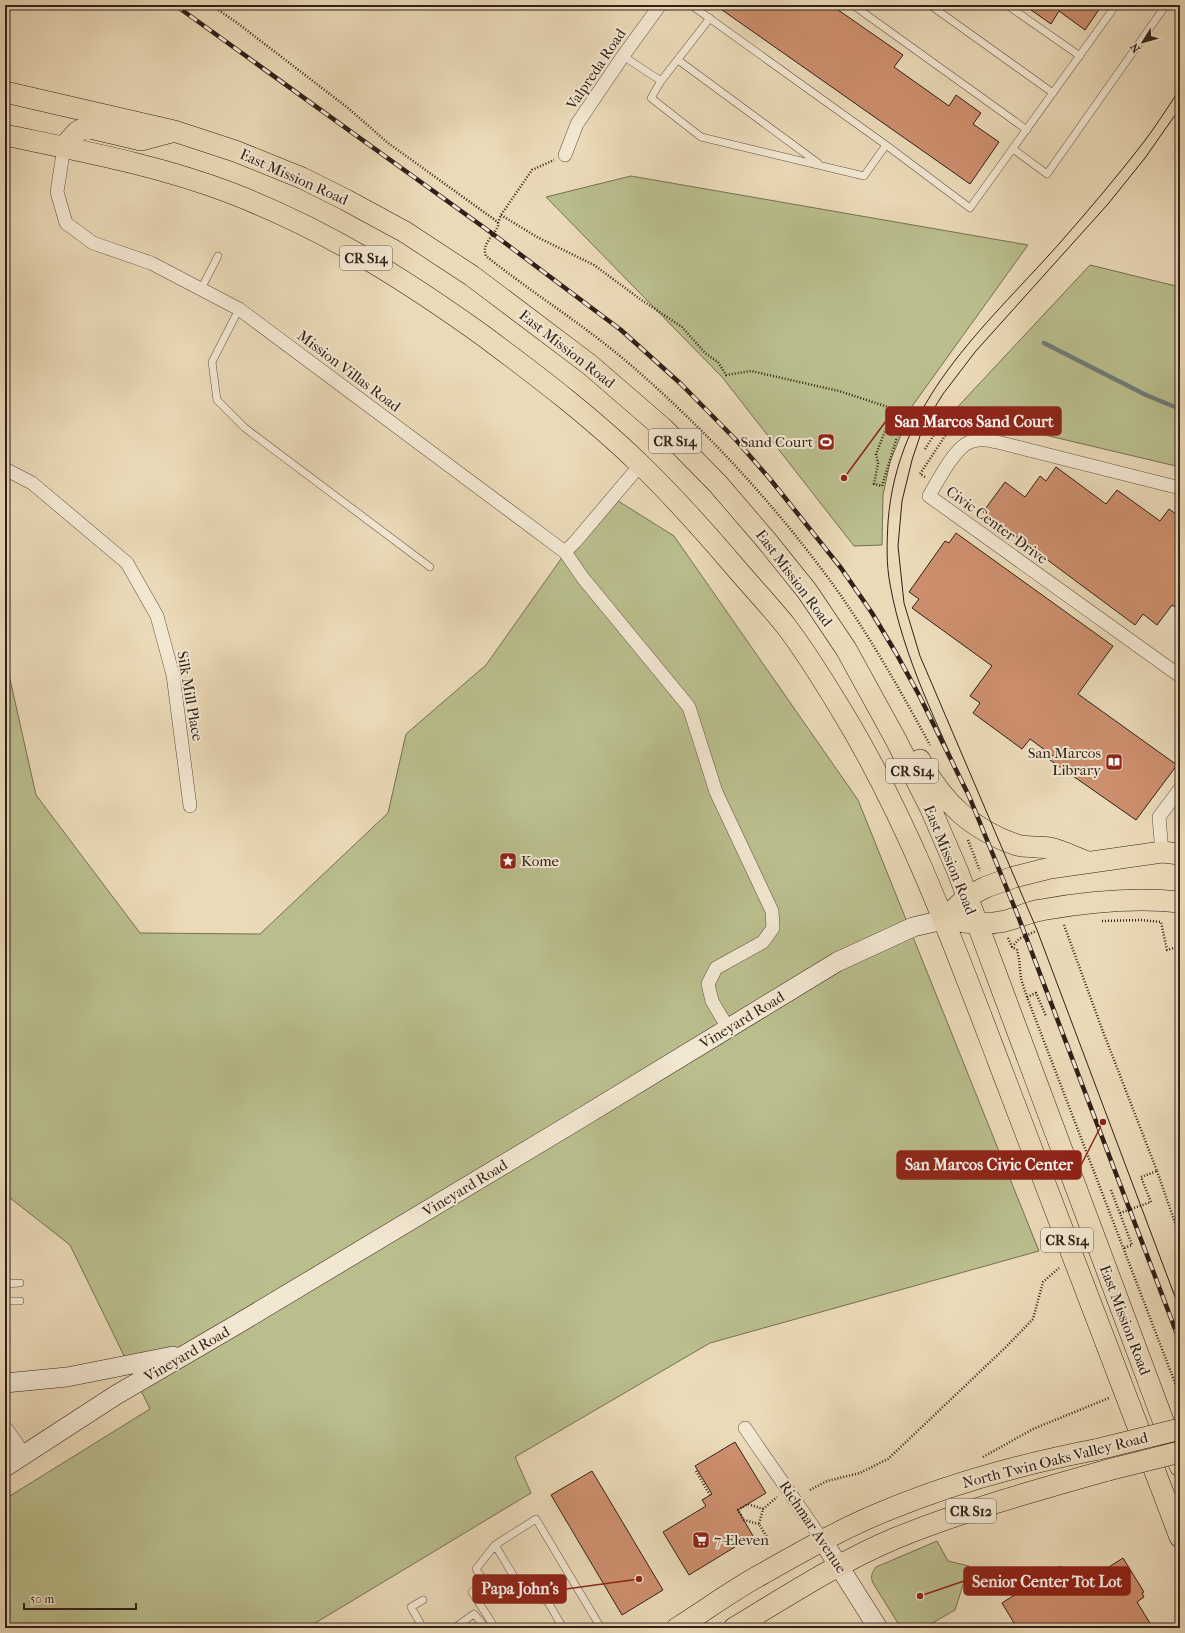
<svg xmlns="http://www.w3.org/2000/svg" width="1185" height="1633" font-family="'IM FELL French Canon',serif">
<rect width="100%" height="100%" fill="#ebdab8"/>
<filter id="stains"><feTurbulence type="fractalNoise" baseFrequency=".005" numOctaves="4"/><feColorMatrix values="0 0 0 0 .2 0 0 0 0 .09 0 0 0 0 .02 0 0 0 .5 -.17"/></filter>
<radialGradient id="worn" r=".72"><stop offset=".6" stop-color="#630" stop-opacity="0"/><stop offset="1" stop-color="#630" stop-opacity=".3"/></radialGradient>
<path fill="#babe8d" stroke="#756f53" d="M631,176l397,69 -115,160 -23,57 -7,33 -1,50 -28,1 -132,-169 -176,-180z
M1090,265l90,22v180l-228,-54z
M607,494l67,42 184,264 181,451 -329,92 -195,114 16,36 -224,135h-302v-129l145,-90 -80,-164 -65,-51v-537l31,138 104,138 120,1 128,-121 18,-79 80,-69z
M937,1541l11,20 21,5 -14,44 -31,18h-23l-28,-45c-3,-7 -1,-10 3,-16z"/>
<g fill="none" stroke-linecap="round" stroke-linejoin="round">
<path stroke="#707c78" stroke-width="4.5" d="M1044,343l102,52 34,14"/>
</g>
<path fill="#cd8f6e" stroke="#302019" d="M715,5h116l72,50 -9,12 55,39 7,-11 25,18 -8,11 26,18 -29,42z
M1024,5h78l-17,25 -26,-19 -8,13z
M1056,467l50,37 11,-14 43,31 9,-12 11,8v93l-8,-5 -15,20 -14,-11 -8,11 -152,-113 22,-30 20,15 15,-21 6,5z
M956,533l157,113 -35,48 99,71 -41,55 -86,-60 3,-4 -23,-17 -8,10 -49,-36 7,-10 -10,-7 22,-30 -80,-58 7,-9 -10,-7 36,-51 4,2z
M735,1442l31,51 -28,17 15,26 -64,39 -26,-43 43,-26 -4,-6 10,-6 -17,-28z
M592,1471l71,119 -41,25 -71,-120z
M1123,1558l21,34 -2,1 2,4 -7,5 16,26h-136l-15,-25 58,-37 14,23z"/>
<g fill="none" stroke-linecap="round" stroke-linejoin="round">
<defs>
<path id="service" d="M853,5l174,125
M930,5l123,88
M1007,5l73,51
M623,56l38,25 -10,17 50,39 163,39 22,-31 -195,-140
M678,60l140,103
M661,81l49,-63
M886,145l84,63 146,-203
M1013,149l34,25 119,-169
M201,289l17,-33
M239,309l-27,53 5,38 28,28 185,139
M5,1284l15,-1
M5,1301h15
M495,1545l41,-26 65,109
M423,1600l-12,7 12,21
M454,1628l20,-14 12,14
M495,1628l-23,-36 13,-9 -9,-14 19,-24 24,40 29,17 15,26"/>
<path id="minor" d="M64,147l-7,45 9,31 27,20 58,20 88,46 326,243 10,-10 66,-78
M565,155l12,-31 46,-68 37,-51
M5,469l27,14 95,80 30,53 16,59 17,131
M1180,488l-183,-46c-9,-2 -17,-4 -27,0 -15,5 -33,40 -41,54l251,180
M565,552l18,26 106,129 27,85 56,119 1,17 -10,14 -47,26 -8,16 4,17 16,27
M1162,852l-3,-35 21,-28
M745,1428l78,113"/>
<path id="tertiary" d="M5,1430l18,26"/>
<path id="secondary" d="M5,1383l62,-6 106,-21
M5,1467l111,-72 125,-73 340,-204 256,-156 76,-35 30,-7
M823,1541l55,87"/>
<path id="primary" d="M5,92l169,39 61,20 67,27 44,22 59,32 67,44 118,89 74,64 54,55 48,56 41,51 39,58 50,91 34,67 28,65 222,594
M5,135c76,16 153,30 226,58 95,37 172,85 254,144 55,41 109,82 158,130 33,32 63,66 92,100 17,20 35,39 51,59 20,26 37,54 54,82 68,111 113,234 159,355 61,158 121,316 181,474
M64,147l13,-15 9,-5 55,13 30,-8
M920,760c22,42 52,70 97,85 10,3 22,1 33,3 13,3 26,10 38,14
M943,920l24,-23 19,-10 28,-10 36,-9 112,-16 18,2
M963,922c12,1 25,2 37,0 14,-2 27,-10 41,-12 45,-8 93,-13 139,-8
M677,1628c29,-18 57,-39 87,-55 39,-22 79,-45 121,-62 69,-29 141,-48 214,-62
M734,1628c53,-32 105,-66 162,-90 69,-28 141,-48 212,-68"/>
</defs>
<use href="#service" stroke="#5f4e41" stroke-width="8"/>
<use href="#minor" stroke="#5f4e41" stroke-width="14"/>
<use href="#tertiary" stroke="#5f4e41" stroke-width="18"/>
<use href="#secondary" stroke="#302019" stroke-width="20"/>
<use href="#primary" stroke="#302019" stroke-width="22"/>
<path stroke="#302019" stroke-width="2.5" stroke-dasharray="1 2" stroke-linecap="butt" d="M211,5l25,17 112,86 40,35 107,77 3,3v3c-4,10 -17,18 -12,30 45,36 95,67 140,105 75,64 144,138 203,218 38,52 70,109 101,166
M501,215l36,22 57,28 46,34 42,28 23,26 13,9 8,13 25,-4 88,20 55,18 -18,45 2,9 -4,21 8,2 15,-49
M498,223l3,-8 31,-45 22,-10
M925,449l14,-22 8,6 -27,41 5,3
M968,840l12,31
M1102,921l39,-1 20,2 6,28 13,-4
M1064,925l38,104 55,142 -16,6 10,25 -31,11
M1008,938l4,9 5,3 2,9 2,20 6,18 153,399
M1012,947l7,-8 17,-8
M1027,997l9,-4 10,23
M1157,1171l23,66
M1111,1190l21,55 -8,3
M983,1457l50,-28 76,-31
M696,1471l14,24
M810,1490l17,-9 33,-8 28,-14 118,-112 27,-28 10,-37 16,-14
M759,1524l-15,-4 -6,-10 10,-6 15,5
M768,1539l-9,-15 4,-15 14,-12"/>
<use href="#service" stroke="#f2e7d1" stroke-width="7"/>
<use href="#minor" stroke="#f2e7d1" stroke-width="13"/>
<use href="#tertiary" stroke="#f2e7d1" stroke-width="17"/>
<use href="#secondary" stroke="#f2e7d1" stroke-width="19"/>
<use href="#primary" stroke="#ebdab8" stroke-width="21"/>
<path stroke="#302019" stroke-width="1" d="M1180,108l-35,50 -37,46 -133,148 -32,42 -13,21 -10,21 -8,24 -10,41 -4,45 6,57 16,53 117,274 143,380
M969,796c-30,-69 -66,-138 -79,-212 -4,-21 -3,-41 -2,-62 9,-121 94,-192 170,-277 29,-33 58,-67 85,-102 13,-17 25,-36 37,-54"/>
<defs>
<path id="rail" d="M175,5l318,229 128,96 60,54 55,56 34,39 71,89 31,45 24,40 23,42 50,101 49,120 162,426"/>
</defs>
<use href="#rail" stroke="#302019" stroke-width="4.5"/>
<use href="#rail" stroke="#f2e7d1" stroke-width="3" stroke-dasharray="9" stroke-linecap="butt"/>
<defs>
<path id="primary-bridge" d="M1099,1449l81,-20
M1108,1470l72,-18"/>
</defs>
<use href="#primary-bridge" stroke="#302019" stroke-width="22" stroke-linecap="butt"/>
<use href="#primary-bridge" stroke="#ebdab8" stroke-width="21"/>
</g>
<defs>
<symbol id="stadium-square" viewBox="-11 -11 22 22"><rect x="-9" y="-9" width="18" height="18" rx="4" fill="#8f2418" stroke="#f2e7d1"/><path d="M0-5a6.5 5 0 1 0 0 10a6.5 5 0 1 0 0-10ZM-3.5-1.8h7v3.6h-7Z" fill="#fff"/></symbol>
<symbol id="library-square" viewBox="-11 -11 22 22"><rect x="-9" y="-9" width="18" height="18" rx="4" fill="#8f2418" stroke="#f2e7d1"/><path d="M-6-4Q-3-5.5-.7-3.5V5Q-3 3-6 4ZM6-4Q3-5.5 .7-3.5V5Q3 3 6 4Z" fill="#fff"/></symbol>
<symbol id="sight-square" viewBox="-11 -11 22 22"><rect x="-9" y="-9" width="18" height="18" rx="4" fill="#8f2418" stroke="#f2e7d1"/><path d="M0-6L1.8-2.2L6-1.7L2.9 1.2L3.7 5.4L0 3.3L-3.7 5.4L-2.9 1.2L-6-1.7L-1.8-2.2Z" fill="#fff"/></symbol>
<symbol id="supermarket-square" viewBox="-11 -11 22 22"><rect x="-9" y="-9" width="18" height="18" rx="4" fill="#8f2418" stroke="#f2e7d1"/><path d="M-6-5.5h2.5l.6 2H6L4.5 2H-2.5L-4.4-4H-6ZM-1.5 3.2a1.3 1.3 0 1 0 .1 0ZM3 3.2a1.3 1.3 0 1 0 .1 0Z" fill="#fff"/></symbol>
</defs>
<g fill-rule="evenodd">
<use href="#stadium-square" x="816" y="432" width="20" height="20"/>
<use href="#library-square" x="1104" y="752" width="20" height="20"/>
<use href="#sight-square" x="498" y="851" width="20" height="20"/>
<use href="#supermarket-square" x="691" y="1530" width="20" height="20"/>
</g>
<g text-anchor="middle" stroke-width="4" stroke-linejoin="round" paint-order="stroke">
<g fill="#f2e7d1" stroke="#6a5c50" stroke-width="1">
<rect x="340" y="246" width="52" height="24" rx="3"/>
<rect x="649" y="429" width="52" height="24" rx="3"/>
<rect x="886" y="759" width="52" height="24" rx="3"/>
<rect x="1041" y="1228" width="52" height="24" rx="3"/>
<rect x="946" y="1499" width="50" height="24" rx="3"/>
</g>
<g font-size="14" font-weight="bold" fill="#302019">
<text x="366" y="263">CR S14</text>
<text x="675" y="446">CR S14</text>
<text x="912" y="776">CR S14</text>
<text x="1067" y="1245">CR S14</text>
<text x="971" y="1516">CR S12</text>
</g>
<g font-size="15" fill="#302019" stroke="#f2e7d1">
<text transform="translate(596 69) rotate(-56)" y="5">Valpreda Road</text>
<text transform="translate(294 177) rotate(24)" y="5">East Mission Road</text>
<text transform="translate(567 349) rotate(38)" y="5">East Mission Road</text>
<text transform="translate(349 371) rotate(37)" y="5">Mission Villas Road</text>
<text transform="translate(997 525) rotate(36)" y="5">Civic Center Drive</text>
<text transform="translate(794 578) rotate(53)" y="5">East Mission Road</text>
<text transform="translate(190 696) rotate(80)" y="5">Silk Mill Place</text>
<text transform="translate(950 860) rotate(68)" y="5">East Mission Road</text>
<text transform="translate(742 1020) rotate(-31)" y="5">Vineyard Road</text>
<text transform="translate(465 1188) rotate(-31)" y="5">Vineyard Road</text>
<text transform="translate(1125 1320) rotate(69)" y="5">East Mission Road</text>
<text transform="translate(187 1354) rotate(-30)" y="5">Vineyard Road</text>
<text transform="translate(1055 1460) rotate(-14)" y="5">North Twin Oaks Valley Road</text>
<text transform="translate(813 1527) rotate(56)" y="5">Richmar Avenue</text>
</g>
<g font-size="15" fill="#302019" stroke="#f2e7d1" text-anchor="end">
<text x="813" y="447">Sand Court</text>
<text x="1101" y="758">San Marcos<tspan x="1101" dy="17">Library</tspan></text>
<text x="521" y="866" text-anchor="start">Kome</text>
<text x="714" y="1545" text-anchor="start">7-Eleven</text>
</g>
</g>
<path fill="none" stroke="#8f2418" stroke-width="1.5" d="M844 478L886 421M1103 1122L1081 1165M920 1596L964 1581M639 1579L566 1589"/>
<g fill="#8f2418" stroke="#f2e7d1" stroke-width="1.5">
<circle cx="844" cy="478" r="4"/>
<circle cx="1103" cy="1122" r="4"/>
<circle cx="920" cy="1596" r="4"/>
<circle cx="639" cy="1579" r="4"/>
</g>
<g fill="#8f2418" stroke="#8f2418" stroke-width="1.5">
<rect x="886" y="407" width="175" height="28" rx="4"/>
<rect x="897" y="1151" width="184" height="28" rx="4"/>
<rect x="964" y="1567" width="166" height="28" rx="4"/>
<rect x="473" y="1575" width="93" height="28" rx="4"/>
</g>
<g font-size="16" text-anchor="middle" font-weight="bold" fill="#fff">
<text x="974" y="427">San Marcos Sand Court</text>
<text x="989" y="1170">San Marcos Civic Center</text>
<text x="1047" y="1587">Senior Center Tot Lot</text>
<text x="520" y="1594">Papa John's</text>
</g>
<rect width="1185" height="1633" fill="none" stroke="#ebdab8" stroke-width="20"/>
<rect x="6" y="6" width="1173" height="1621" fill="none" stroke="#302019" stroke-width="2"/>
<rect x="10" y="10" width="1165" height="1613" fill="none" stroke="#302019"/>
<g transform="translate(1143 42) rotate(233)" stroke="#f2e7d1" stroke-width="3" paint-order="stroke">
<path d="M0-3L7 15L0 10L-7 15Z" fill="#302019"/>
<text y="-6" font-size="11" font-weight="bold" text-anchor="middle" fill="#302019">N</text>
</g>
<path d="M24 1603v6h112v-6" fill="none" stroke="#302019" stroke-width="2"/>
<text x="30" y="1603" font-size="12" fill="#302019" stroke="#f2e7d1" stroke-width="3" paint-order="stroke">50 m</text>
<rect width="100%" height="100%" filter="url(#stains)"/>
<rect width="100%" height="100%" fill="url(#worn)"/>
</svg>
